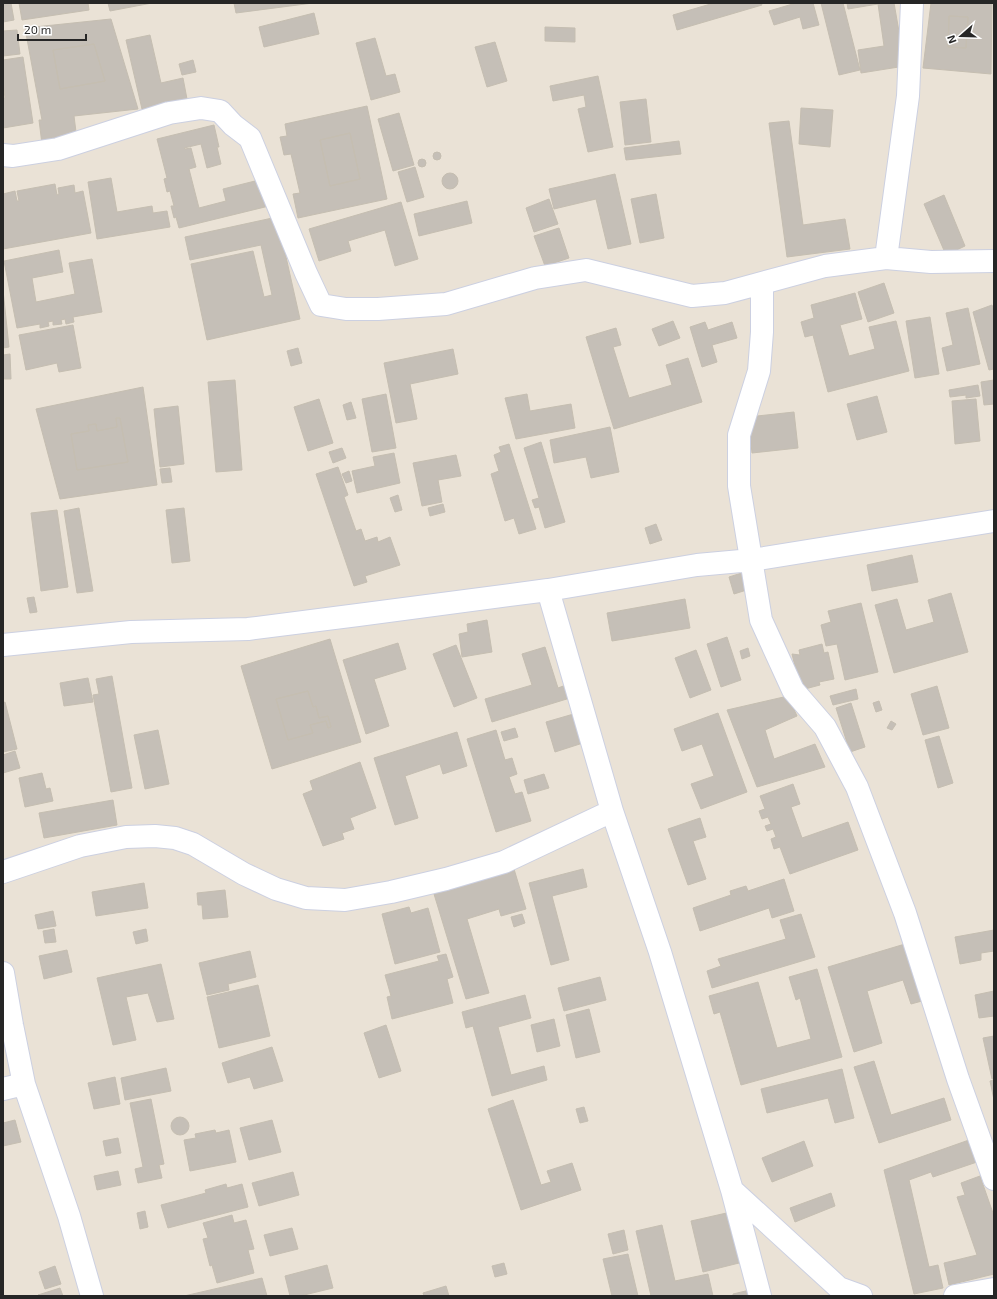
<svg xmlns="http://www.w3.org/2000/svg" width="997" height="1299" font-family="'Exo 2',sans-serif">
<rect width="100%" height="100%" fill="#eae2d6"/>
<path fill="#c5bfb7" stroke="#c5beb1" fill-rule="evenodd" d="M3,3h8l3,17 -11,2z
M19,3h69l1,7 -67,10z
M108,3h44l-42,8z
M234,3h79l-77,10z
M714,3h47l1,2 -85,25 -4,-15z
M796,3h17l6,22 -16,4 -3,-12 -26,8 -5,-14z
M821,3h22l17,67 -21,5z
M847,3h47l11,63 -44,7 -3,-23 26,-4 -6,-42 -30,5z
M931,3h61l-1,71 -68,-6zM949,16l19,1 -2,31 -18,-1z
M314,13l5,21 -55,13 -5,-20z
M949,16l19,1 -2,31 -18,-1z
M111,19l27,90 -64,7 3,24 -35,4 -3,-24h3l-17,-92zM94,44l11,37 -45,8 -7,-39z
M545,27l30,1v14l-30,-1z
M17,30l3,24 -17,2v-25z
M150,35l11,48 22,-5 4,21 -45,10 -16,-69z
M375,38l11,38 9,-2 5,18 -29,8 -15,-57z
M495,42l12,39 -20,6 -12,-40z
M94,44l11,37 -45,8 -7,-39z
M23,57l10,66 -30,5v-30h2l-2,-15v-23z
M193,60l3,12 -14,3 -3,-11z
M598,76l15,71 -25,5 -10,-43 8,-2 -2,-12 -31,6 -3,-15z
M646,99l5,43 -26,3 -5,-43z
M367,106l20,93 -89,19 -5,-24 7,-1 -9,-39 -7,1 -4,-18 7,-1 -2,-12zM350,133l10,46 -30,7 -10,-46z
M801,108l32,2 -3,37 -31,-3z
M399,113l15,52 -21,6 -15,-52z
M789,121l14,104 42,-6 5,30 -63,8 -18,-134z
M214,125l5,22h-2l4,17 -14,4 -6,-24 -17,4 1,1 6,-1 5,19 -7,2 10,39 27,-7 -3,-12 40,-10 6,27 -90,22 -3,-11 -2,1 -3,-12h3l-4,-15 -3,1 -3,-13 3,-1 -10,-39z
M350,133l10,46 -30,7 -10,-46z
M679,141l2,13 -55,6 -2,-12z
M433 156a4 4 0 1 1 8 0a4 4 0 1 1-8 0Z
M418 163a4 4 0 1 1 8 0a4 4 0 1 1-8 0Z
M415,167l9,30 -17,5 -9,-30z
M442 181a8 8 0 1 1 16 0a8 8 0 1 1-16 0Z
M615,174l16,70 -23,5 -12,-50 -42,10 -5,-20z
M111,178l6,34 35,-6 1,7 14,-2 3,16 -73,12 -9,-57z
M55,184l2,11 2,-1 -1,-6 16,-3 1,8 8,-2 8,42 -88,16v-55l12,-3 2,10h2l-2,-10z
M656,194l8,44 -24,5 -9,-44z
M944,195l21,51 -19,9 -22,-51z
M549,199l9,25 -24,8 -8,-24z
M467,201l5,22 -53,13 -5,-22z
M401,202l17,57 -23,7 -10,-36 -37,11 3,10 -32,10 -10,-32z
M277,217l23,102 -93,21 -16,-76 62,-13 11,46 8,-2 -11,-50 -71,15 -5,-23z
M559,228l10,30 -24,8 -11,-30z
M59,250l4,22 -31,6 4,24 39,-8 -6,-31 23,-4 10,53 -29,5 1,5 -8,2 -1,-5 -4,1 1,4 -9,1v-4l-5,1 1,4 -9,2v-4l-23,4 -13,-67z
M884,283l10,30 -26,9 -10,-30z
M3,290l6,57 -6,1z
M855,293l7,26 -22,6 9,31 26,-7 -6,-22 27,-6 13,50 -81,21 -15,-57 -8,2 -4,-15 13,-4 -3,-13z
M992,305l2,7v57l-5,1 -16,-58z
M968,308l12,56 -33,7 -5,-23 11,-3 -7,-32z
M930,317l9,57 -24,4 -9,-57z
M673,321l7,17 -21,8 -7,-17z
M705,322l3,8 24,-8 5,16 -25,7 5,17 -15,5 -12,-40z
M73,325l8,43 -22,4 -2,-9 -31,7 -7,-35z
M616,328l5,17 -8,2 16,51 43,-13 -6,-20 22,-7 14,44 -88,27 -28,-92z
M298,348l4,15 -11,3 -4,-15z
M453,349l5,25 -48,10 7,35 -21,4 -12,-60z
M10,354l1,25h-8v-24z
M235,380l7,90 -26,2 -8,-90z
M994,380v24l-10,1 -3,-23z
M978,385l2,11 -14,2v-3l-16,2 -1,-7z
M143,387l14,98 -97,14 -24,-90zM116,418h4l8,44 -51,8 -6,-36 18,-3 -1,-6 8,-1 1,7 20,-4z
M386,394l10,54 -24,4 -10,-53z
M527,394l3,17 41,-7 4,24 -59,11 -11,-41z
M877,396l10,36 -30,8 -10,-36z
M319,399l14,44 -25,8 -14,-44z
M976,399l4,42 -25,3 -3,-43z
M351,402l5,16 -9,2 -4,-15z
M178,406l6,58 -24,3 -6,-58z
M794,412l4,36 -46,5 -4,-36z
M116,418h4l8,44 -51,8 -6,-36 18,-3 -1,-6 8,-1 1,7 20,-4z
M610,427l9,45 -28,6 -5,-21 -32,6 -4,-23z
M541,442l24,80 -20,6 -6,-21 -4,1 -3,-8 7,-2 -15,-50z
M509,444l27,85 -17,5 -5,-16 -9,3 -14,-47 8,-3 -5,-16 7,-3 -2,-5z
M342,448l4,10 -13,5 -4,-11z
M394,453l6,30 -43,10 -5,-22 23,-5 -2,-9z
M456,455l5,21 -23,4 4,22 -20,4 -9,-43z
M338,467l10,28 -4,2 12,34 5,-2 4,12 12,-4 1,5 12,-5 10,28 -35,11 2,6 -13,4 -38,-112z
M170,468l2,14 -10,1 -2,-14z
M349,471l3,10 -6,2 -4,-9z
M398,495l4,15 -7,2 -5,-14z
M443,504l2,8 -15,4 -2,-8z
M79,508l14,83 -16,2 -13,-82z
M184,508l6,53 -18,2 -6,-53z
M57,510l11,77 -27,4 -10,-78z
M656,524l6,16 -12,4 -5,-16z
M912,555l6,27 -46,9 -5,-26z
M748,571l5,17 -19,6 -5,-17z
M951,593l17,59 -74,21 -19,-68 22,-6 9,31 28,-8 -6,-22z
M34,597l3,15 -7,1 -3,-15z
M685,599l5,29 -78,13 -5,-28z
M861,603l17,69 -33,8 -8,-36 -11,2 -5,-21 10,-3 -3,-11z
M487,620l5,32 -30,5 -3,-23 9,-2 -1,-8z
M727,637l14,43 -20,7 -14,-43z
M330,639l31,103 -89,27 -31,-103zM308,691l5,16 3,-1 3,12 9,-2 3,11 -3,1 -2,-7 -16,4 3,8 -25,7 -12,-41z
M398,643l8,26 -32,10 15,47 -23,8 -23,-74z
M822,644l2,9 4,-1 6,27 -15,3 1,3 -19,5 -9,-36 8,1 -1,-5z
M456,645l21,53 -23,9 -21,-53z
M545,647l13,41 8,-3 4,13 -78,24 -7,-23 47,-14 -10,-31z
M748,648l2,8 -8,3 -2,-8z
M696,650l15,40 -21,8 -15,-40z
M112,676l20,112 -21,4 -18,-97 6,-1 -3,-15z
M88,678l5,24 -29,4 -4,-23z
M937,686l12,42 -26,7 -12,-41z
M856,689l2,10 -25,6 -3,-9z
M308,691l5,16 3,-1 3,12 9,-2 3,11 -3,1 -2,-7 -16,4 3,8 -25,7 -12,-41z
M788,696l9,20 -32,14 9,29 41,-15 10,23 -68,20 -30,-77z
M879,701l3,9 -6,2 -3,-9z
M5,702l12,47 -14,3v-49z
M851,703l14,44 -15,5 -14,-44z
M577,713l9,29 -31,10 -9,-30z
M718,713l29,79 -46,17 -10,-25 23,-8 -12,-32 -20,7 -8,-22z
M891,721l5,3 -4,6 -5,-2z
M515,728l3,9 -14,4 -3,-9z
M158,730l11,54 -24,5 -11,-54z
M496,730l9,30 7,-2 5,16 -8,3 6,17 7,-2 9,29 -35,11 -29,-93z
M457,732l10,34 -24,8 -3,-10 -35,12 13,42 -23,7 -21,-67z
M939,736l14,47 -15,5 -13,-48z
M15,751l5,17 -17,5v-18z
M360,762l16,46 -26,10 4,11 -12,4 2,6 -21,7 -20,-52 10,-4 -3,-9z
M42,773l4,16 4,-1 3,13 -28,6 -6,-29z
M544,774l5,14 -21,6 -4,-14z
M793,784l7,20 -9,3 11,31 46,-16 10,28 -68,24 -10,-27 -6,2 -3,-10 5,-2 -3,-8 -6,2 -2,-5 6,-2 -3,-7 -6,2 -3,-8 6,-2 -5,-13z
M113,800l4,25 -73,13 -5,-25z
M700,818l6,19 -13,4 13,38 -18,6 -20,-56z
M514,869l12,40 -25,7 -2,-7 -32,10 22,74 -23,6 -32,-105z
M583,869l4,18 -35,9 17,64 -18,5 -22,-82z
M784,879l10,32 -22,7 -3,-10 -69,23 -7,-23 38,-13 -1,-4 16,-5 2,5z
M144,883l4,25 -52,8 -4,-24z
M225,890l3,27 -25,2 -1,-14h-4l-1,-12z
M409,907l2,6 17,-5 12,44 -45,12 -13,-50z
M53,911l3,15 -18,3 -3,-14z
M522,914l3,9 -11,4 -3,-10z
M801,914l14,43 -103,31 -5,-17 14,-5 -3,-7 68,-20 -6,-19z
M54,929l2,13 -11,1 -2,-12z
M146,929l2,12 -12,3 -3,-12z
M994,930v21l-13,2v7l-21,4 -5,-27z
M905,944l17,57 -11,3 -8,-24 -36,11 15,52 -28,9 -26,-85z
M67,950l5,22 -28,7 -5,-23z
M250,951l6,26 -28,7 1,6 -22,5 -8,-32z
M446,954l7,23 -6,2 6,24 -61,16 -5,-22 4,-1 -6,-21 54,-14 -2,-5z
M161,964l13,55 -17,3 -9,-29 -22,4 10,43 -23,5 -16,-67z
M817,969l25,88 -101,28 -21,-73 -6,2 -5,-18 49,-14 19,66 34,-9 -11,-41 -4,2 -7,-23z
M600,977l6,23 -42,11 -6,-23z
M258,985l12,51 -51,12 -12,-51z
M994,991v25l-15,2 -4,-23z
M525,995l6,23 -33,9 13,48 33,-9 3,14 -55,16 -19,-70 -7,2 -4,-16z
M589,1009l11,43 -24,6 -10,-43z
M554,1019l6,27 -23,6 -6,-27z
M386,1025l15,46 -22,7 -15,-45z
M994,1036v42l-2,1 -9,-41z
M272,1047l11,34 -29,8 -4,-12 -22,6 -6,-20z
M874,1061l17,54 53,-17 7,22 -72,23 -25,-76z
M166,1068l5,23 -46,9 -4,-22z
M842,1069l12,49 -19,5 -7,-25 -61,15 -6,-24z
M115,1077l5,27 -26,5 -6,-26z
M994,1080v20l-4,-19z
M151,1099l13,65 -5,1 3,13 -24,5 -3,-14 8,-2 -13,-64z
M513,1100l28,85 10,-3 -4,-11 25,-8 9,27 -60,20 -33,-101z
M584,1107l4,14 -8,2 -4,-14z
M171 1126a9 9 0 1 1 18 0a9 9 0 1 1-18 0Z
M15,1120l6,22 -18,4v-23z
M272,1120l9,32 -32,8 -9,-32z
M215,1130l1,3 13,-3 7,32 -46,9 -6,-31 12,-2 -1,-4z
M118,1138l3,15 -15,3 -3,-15z
M969,1140l8,22 -44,15 -2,-5 -22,8 20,87 9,-2 5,23 -29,6 -30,-124z
M804,1141l9,25 -41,16 -10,-24z
M118,1171l3,14 -24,5 -3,-14z
M293,1172l6,23 -40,11 -7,-23z
M980,1176l14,40v58l-45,11 -5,-22 33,-8 -20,-58 8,-2 -4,-12z
M226,1184l1,4 15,-4 6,23 -80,21 -7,-23 45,-12 -1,-3z
M831,1193l4,13 -40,16 -5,-14z
M145,1211l3,16 -8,2 -3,-16z
M731,1212l12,50 -40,10 -12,-51z
M232,1215l2,8 12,-3 8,29 -6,1 6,23 -37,10 -5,-18 -2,1 -7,-27 5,-1 -5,-15z
M662,1225l13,56 33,-7 5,22h-62l-15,-65z
M292,1228l6,21 -28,7 -6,-21z
M624,1230l4,20 -15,4 -5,-20z
M628,1254l10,42h-26l-9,-37z
M504,1263l3,11 -12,3 -3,-11z
M327,1265l6,23 -33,8h-10l-5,-20z
M55,1266l6,18 -16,5 -6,-17z
M262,1278l5,18h-83z
M446,1286l3,10h-25l-1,-3z
M60,1288l3,8 -25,-1z
M754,1289l2,7h-23v-2z"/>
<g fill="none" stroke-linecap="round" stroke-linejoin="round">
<defs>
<path id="minor" d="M3,155l10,1 45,-7 111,-36 32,-5 19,3 13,14 17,13 56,135 15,32 25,4h32l68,-5 89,-26 51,-8 106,26 33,-3 100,-27 61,-8 45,4 63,-1
M886,258l22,-162 4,-93
M762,283v49l-3,39 -20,64v51l22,134 32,70 32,37 32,60 48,126 53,166 36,100
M548,590l64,221 48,141 72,238 28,106
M3,645l128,-13 117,-3 110,-14 190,-25 149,-25 55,-5 242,-39
M3,872l77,-26 46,-9 29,-1 20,2 18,6 51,30 32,15 30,9 39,2 46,-8 55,-13 58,-17 108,-51
M3,973l9,52 12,59 45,132 23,80
M3,1089l21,-5
M732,1190l107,98 22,8
M955,1296l39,-7"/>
</defs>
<use href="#minor" stroke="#ccd0e1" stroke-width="24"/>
<use href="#minor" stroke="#fff" stroke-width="22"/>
</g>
<rect width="997" height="1299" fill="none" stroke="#262626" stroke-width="8"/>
<g transform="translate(961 36) rotate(250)" stroke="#ffffff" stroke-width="3" paint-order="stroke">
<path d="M0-3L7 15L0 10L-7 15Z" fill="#262626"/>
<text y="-6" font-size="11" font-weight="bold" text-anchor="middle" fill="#262626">N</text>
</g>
<path d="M18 34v6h68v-6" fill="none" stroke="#262626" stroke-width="2"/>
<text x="24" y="34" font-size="12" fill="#262626" stroke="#ffffff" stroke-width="3" paint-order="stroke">20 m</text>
</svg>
